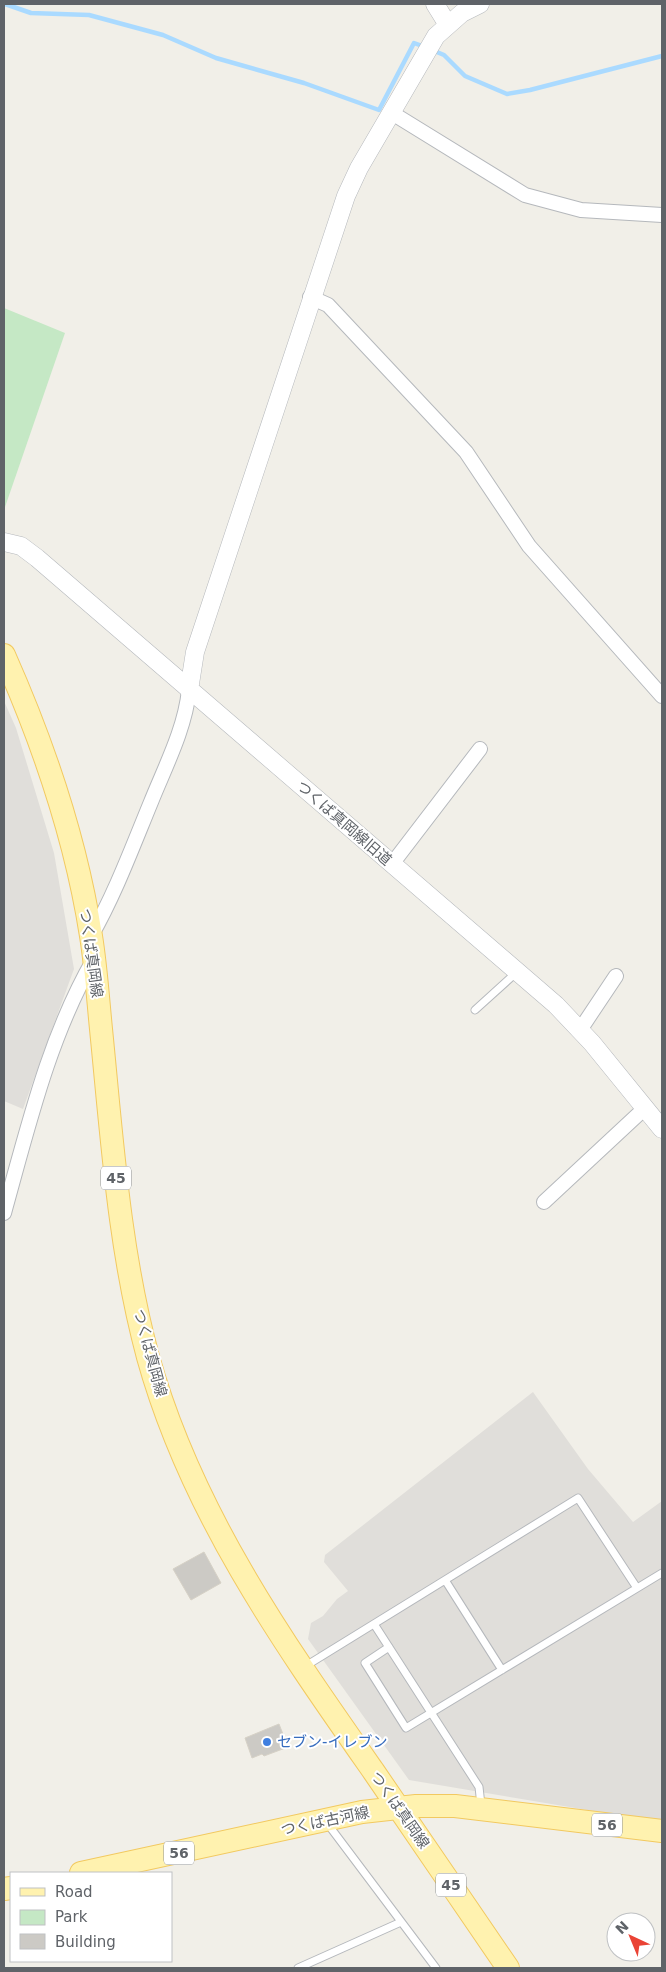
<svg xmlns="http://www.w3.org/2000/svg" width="666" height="1972" font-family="'DejaVu Sans','Noto Sans JP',sans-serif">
<rect width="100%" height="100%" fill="#f1efe8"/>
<path fill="#e0deda" d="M4,701l12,27 38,125 20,116 -51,140 -19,-8z
M533,1392l55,77 45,53 29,-21v320l-27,-3 -226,-38 -101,-141 3,-16 12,-7 14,-17 11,-8 -24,-29 1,-7z"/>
<path fill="#c5e8c5" d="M4,308l61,25 -61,177z"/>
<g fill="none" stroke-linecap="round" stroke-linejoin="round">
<path stroke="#aadaff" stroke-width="4.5" d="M5,4l26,9 58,2 74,20 53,23 88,25 75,27 35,-67 11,4
M432,50l12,5 21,21 42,18 23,-4 132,-34"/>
</g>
<path fill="#cccac5" stroke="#d6d1c6" d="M204,1552l17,31 -30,17 -18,-31z
M279,1724l9,23 -24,9 -2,-2 -10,4 -7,-20z"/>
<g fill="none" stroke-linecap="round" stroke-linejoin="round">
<defs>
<path id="service" d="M475,1010l42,-38
M445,1580l57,90
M374,1624l105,163 2,18
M389,1647l-24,16 41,65 256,-155
M304,1667l274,-169 59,90
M327,1823l109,145
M298,1968l103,-46"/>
<path id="minor" d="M392,113l133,82 56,15 81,5
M310,297l18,8 138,147 63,94 133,150
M392,864l88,-115
M91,936c24,-42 41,-88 60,-134 14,-35 34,-73 38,-112
M580,1030l36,-54
M544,1202l101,-94
M4,1213c24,-86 45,-176 90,-254"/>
<path id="tertiary" d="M435,4l13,21
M4,542l17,4 16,12 519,447 36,38 70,86
M189,690l6,-38 151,-456 13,-28 77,-132 26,-23 18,-9"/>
<path id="primary" d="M4,655c40,90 72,184 87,281 5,31 7,63 10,93 11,110 18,221 47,328 43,155 135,285 226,415 45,65 89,131 134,196
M81,1873l281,-61 54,-6h39l207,25
M4,1889l7,-1"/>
</defs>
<use href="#service" stroke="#b5b8bc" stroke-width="9"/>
<use href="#minor" stroke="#b5b8bc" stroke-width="16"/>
<use href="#tertiary" stroke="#b5b8bc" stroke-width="19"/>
<use href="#primary" stroke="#f2c960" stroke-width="24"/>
<use href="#service" stroke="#fff" stroke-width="7"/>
<use href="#minor" stroke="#fff" stroke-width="14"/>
<use href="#tertiary" stroke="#fff" stroke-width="18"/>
<use href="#primary" stroke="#fff2af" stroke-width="22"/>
</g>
<circle fill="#3f7fe0" stroke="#fff" stroke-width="2" cx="267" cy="1742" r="5"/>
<g text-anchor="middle" stroke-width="4" stroke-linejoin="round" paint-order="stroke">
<g fill="#fff" stroke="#8f9295" stroke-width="1">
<rect x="101" y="1166.5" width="30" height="23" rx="4"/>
<rect x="592" y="1813.5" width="30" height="23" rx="4"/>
<rect x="164" y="1841.5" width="30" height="23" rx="4"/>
<rect x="436" y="1873.5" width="30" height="23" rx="4"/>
</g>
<g font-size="14" font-weight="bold" fill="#5f6368">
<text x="116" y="1183">45</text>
<text x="607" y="1830">56</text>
<text x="179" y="1858">56</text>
<text x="451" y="1890">45</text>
</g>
<g font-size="15" fill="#5f6368" stroke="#fff">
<text transform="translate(344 823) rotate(41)" y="5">つくば真岡線旧道</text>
<text transform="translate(91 953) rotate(82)" y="5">つくば真岡線</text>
<text transform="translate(150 1353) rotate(75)" y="5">つくば真岡線</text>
<text transform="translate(400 1810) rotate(55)" y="5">つくば真岡線</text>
<text transform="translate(325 1821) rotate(-12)" y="5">つくば古河線</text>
</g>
<g font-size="15" fill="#366cbe" stroke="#fff" text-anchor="start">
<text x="277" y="1747">セブン-イレブン</text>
</g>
</g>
<rect width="666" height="1972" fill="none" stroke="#5f6368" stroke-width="10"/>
<rect x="10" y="1872" width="162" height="90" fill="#ffffff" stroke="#bfc1c3"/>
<rect x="20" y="1888" width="25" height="8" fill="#fff2af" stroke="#bfc1c3"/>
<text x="55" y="1897" font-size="15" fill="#5f6368">Road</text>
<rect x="20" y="1910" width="25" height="15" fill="#c5e8c5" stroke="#bfc1c3"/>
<text x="55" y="1922" font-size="15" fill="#5f6368">Park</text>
<rect x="20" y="1934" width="25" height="15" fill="#cccac5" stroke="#bfc1c3"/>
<text x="55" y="1947" font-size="15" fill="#5f6368">Building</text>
<g transform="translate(631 1937) rotate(316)"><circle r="24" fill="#ffffff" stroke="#bfc1c3"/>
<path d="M0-4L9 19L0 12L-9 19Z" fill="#ea4335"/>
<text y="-8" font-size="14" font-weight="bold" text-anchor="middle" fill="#5f6368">N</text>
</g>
</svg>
